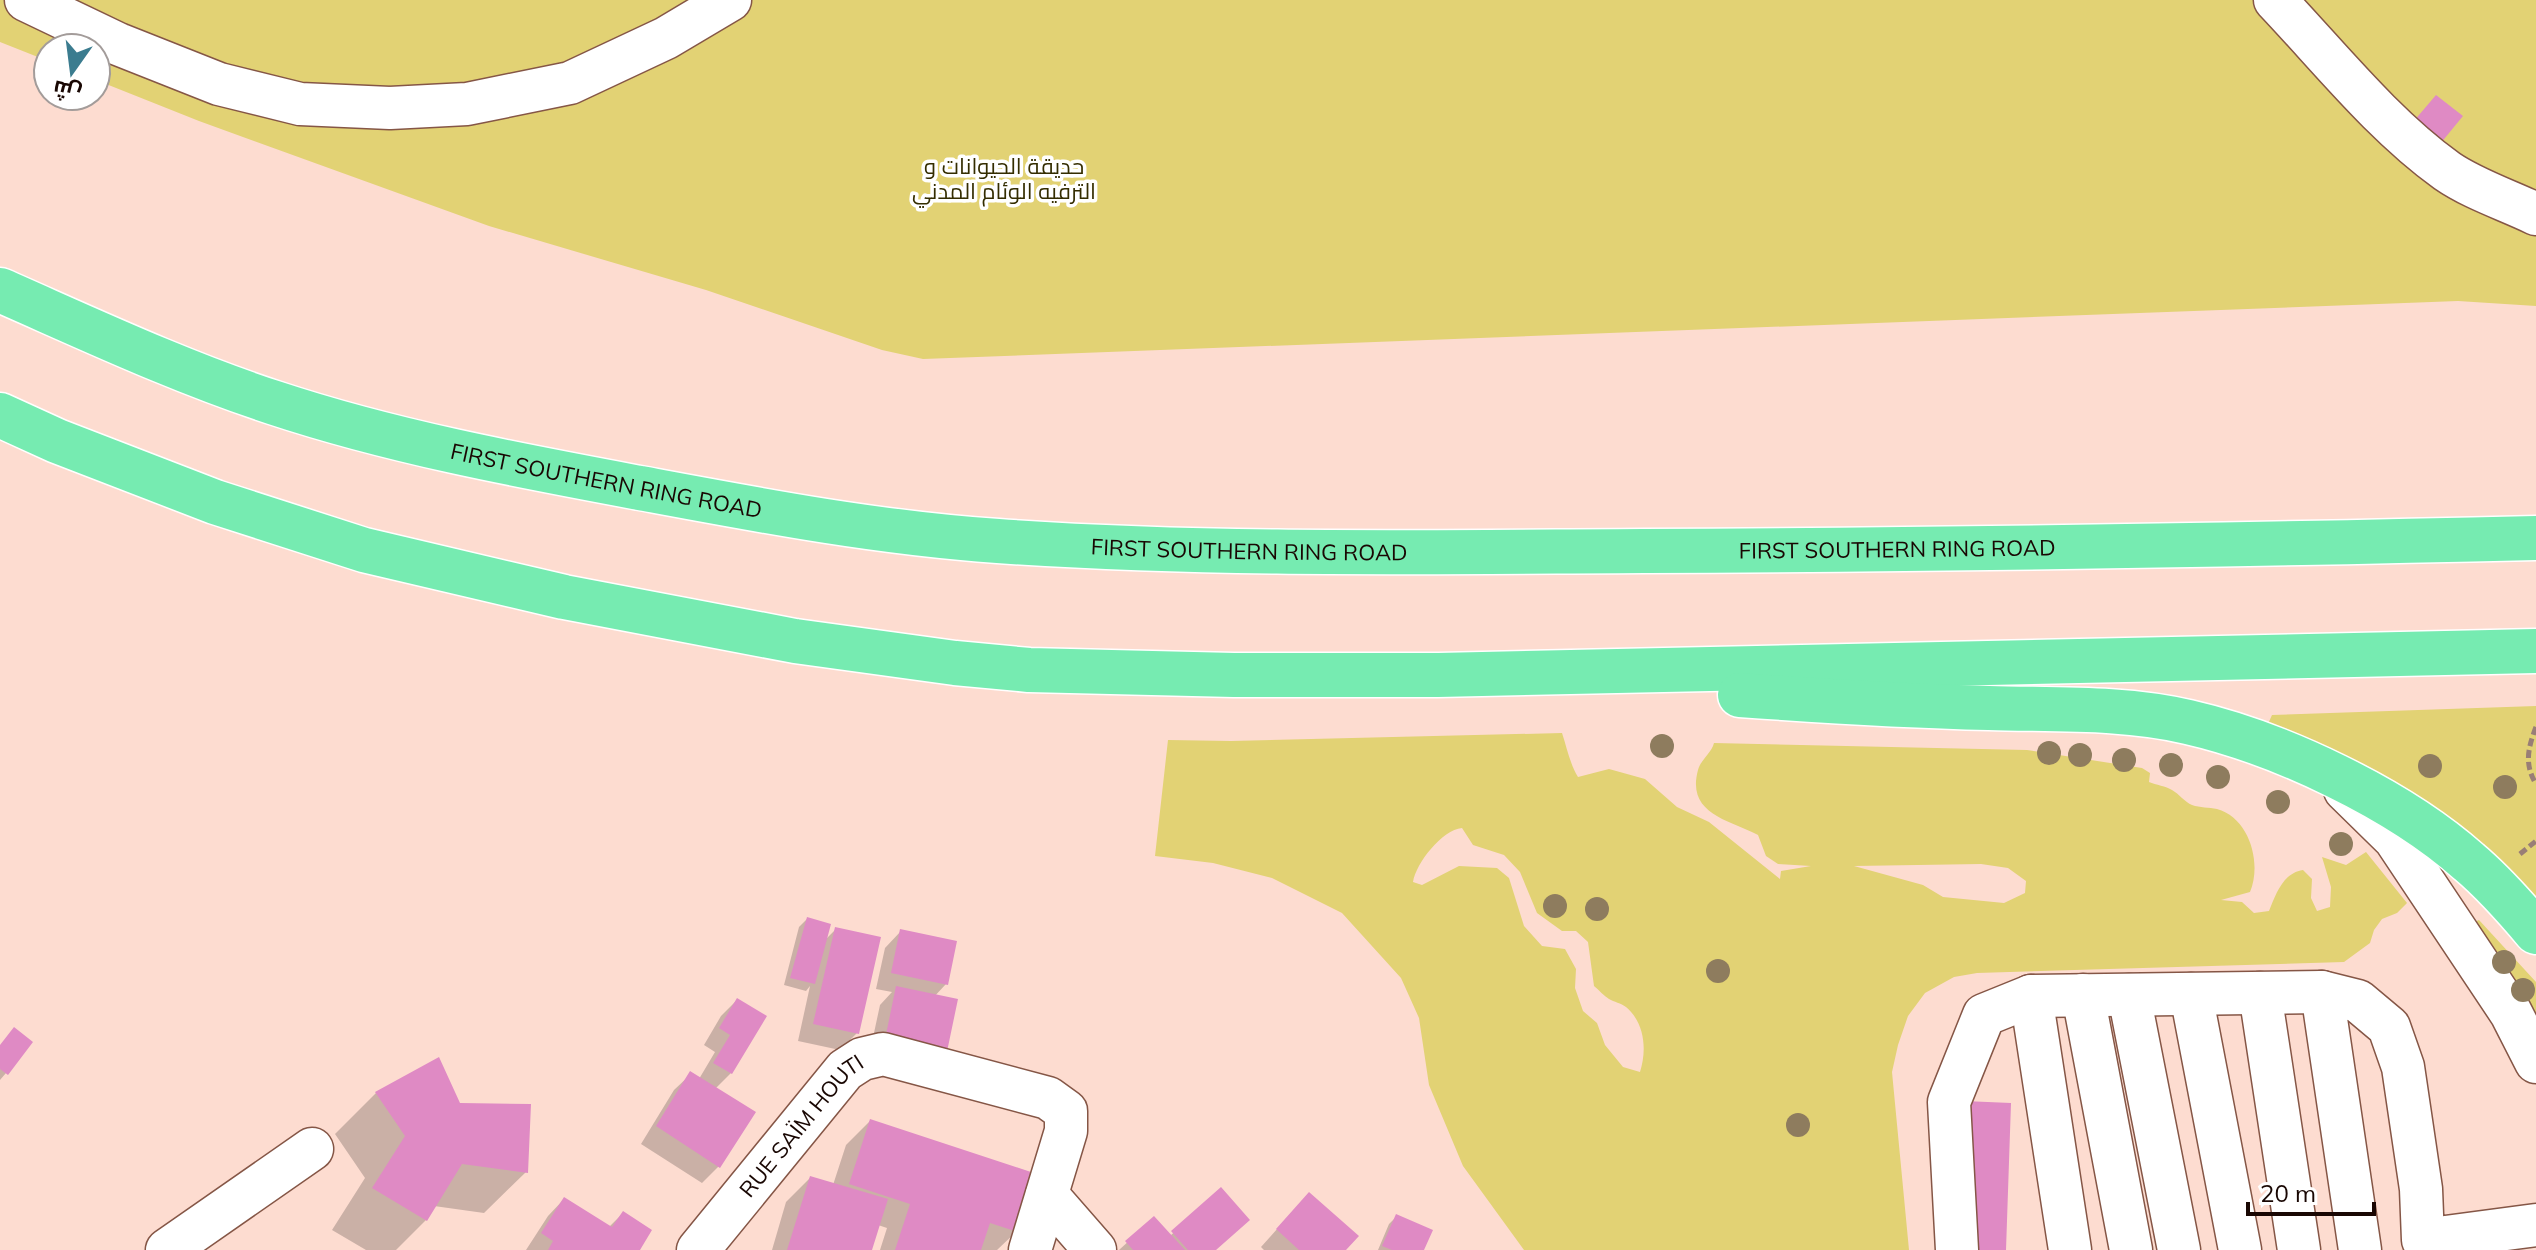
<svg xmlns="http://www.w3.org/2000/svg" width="2536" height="1250" font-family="Mulish,Cairo,sans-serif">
<rect width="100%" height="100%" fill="#fddcd0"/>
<path fill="#e2d274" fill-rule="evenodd" d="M0,0h2536v306l-78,-5 -1535,58 -41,-9 -176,-60 -217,-64 -290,-105 -103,-41v-32h-48v13l-48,-19z
M2536,706v198l-268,-180 4,-9z
M1562,733c5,15 8,31 16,44l31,-8 36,10 32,28 32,15 71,57 1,-8 30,-5 -33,-2 -12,-8 -8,-21c-29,-15 -72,-21 -60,-65 3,-11 13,-16 16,-27l313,7 115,18 8,5 -1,9c7,3 17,4 23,8 7,4 13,12 20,15 8,3 17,2 25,4 33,9 45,55 33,83l-29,8 21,2 12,11 15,-2c7,-17 14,-38 34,-41l9,9 -1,19 6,13 13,-4 1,-20 -9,-30 24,8 20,-13 41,51 -10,10 -15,6 -8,11 -4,13 -26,19 -367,11 -23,4 -29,16 -17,23 -10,29 -6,27 17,178h-385l-61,-84 -34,-81 -10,-67 -18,-40 -59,-65 -70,-35 -59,-15 -58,-7 13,-116 63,1zM1462,828l11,17 31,10 16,17 17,41 25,18h14l12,11 6,44c5,4 10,10 15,13 5,3 12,4 17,8 19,16 21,43 14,65l-17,-5 -18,-22 -8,-22 -14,-12 -8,-23 1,-19 -11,-20 -23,-3 -18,-20 -15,-48 -12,-10 -38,-2 -37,19 -9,-3c3,-19 29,-52 49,-54zM1981,864l27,4 18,13 -1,12 -21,10 -61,-6 -20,-12 -69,-19z
M2479,920l57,62v48l-64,-107z"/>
<path fill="#0003" d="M807,919l18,21 11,-11 21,104 -17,17 -42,-9 12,-55 -4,5 -22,-6 15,-58z
M901,931l45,53 -80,86 14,-65 12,-13 -16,-3 9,-41z
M737,1000l28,17 -34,56 -16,16 4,77 -17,17 -61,-39 33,-54 17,-16 8,5 16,-27 -11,-7 17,-29z
M0,1046l6,27 -6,7z
M376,1093l150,79 -42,41 -50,-7 -8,14 -30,30h-30l-34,-20 33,-52 -30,-44z
M870,1121l147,110 -20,19h-117l7,-22 -9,-3 -8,25h-98l14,-48 24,-24 23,7 13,-40z
M1221,1190l-6,60h-96l35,-32 16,18z
M564,1199l45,28 14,-14 14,37h-111l22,-34z
M1293,1211l51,39h-80l-3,-3z
M1396,1217l26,33h-44l11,-26z"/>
<path fill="#df8ac4" d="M2436,95l27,21 -23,28 -27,-22z
M807,917l24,7 -16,60 -25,-6z
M835,927l46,10 -22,97 -46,-10z
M900,929l57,12 -9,44 -57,-12z
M896,986l62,13 -14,67 -62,-12z
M737,998l30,18 -35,58 -19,-11 17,-28 -11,-7z
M14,1027l19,15 -25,33 -8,-6v-24z
M439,1057l21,46 71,1 -3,69 -66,-9 -35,57 -55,-33 33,-52 -30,-44z
M690,1071l66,41 -36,56 -64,-42z
M1964,1101l47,2 -5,147h-47z
M870,1119l167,55 -19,58 -28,-9 -9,27h-86l15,-46 -61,-20z
M810,1176l78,23 -16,51h-85z
M1221,1187l29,33 -34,30h-28l-17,-19z
M1309,1192l50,44 -13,14h-47l-23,-21z
M564,1197l48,30 11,-16 29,19 -12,20h-92l5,-9 -12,-8z
M1396,1214l37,16 -9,20h-32l-10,-4z
M1154,1216l31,34h-52l-8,-9z"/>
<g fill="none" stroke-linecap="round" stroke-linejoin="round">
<defs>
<g id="minor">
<path d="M26,0l92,44 101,40 81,20 90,4 77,-4 103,-21 96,-45 64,-38"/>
<path d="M2275,0c55,58 107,124 172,171 26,18 60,29 89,43"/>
<path d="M2345,790l50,49 116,174 25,49"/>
<path d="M2322,992l38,258"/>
<path d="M2260,993l39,257"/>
<path d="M2191,994l49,256"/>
<path d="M2083,995l48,255"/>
<path d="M2129,995l50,255"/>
<path d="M2031,996l39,254"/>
<path d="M1047,1195l48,55"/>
<path d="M167,1250l145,-101"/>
<path id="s1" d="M698,1250l147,-180 17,-11 21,-5 165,44 18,13v20l-36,119"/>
<path d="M1957,1250l-8,-148 35,-87 47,-19 291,-4 36,9 31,26 14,40 18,122 2,51 113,-15"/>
</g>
<g id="highway">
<path id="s2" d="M0,290c91,40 180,82 275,113 118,39 242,62 365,85 118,22 238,45 358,53 215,15 431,11 646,10 297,-1 595,-6 892,-13"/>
<path d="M0,415l57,26 158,61 149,48 200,47 231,44 160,22 74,7 205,5h204l1098,-24"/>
<path d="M1740,695c83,6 166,11 249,13 65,2 135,-1 199,14 92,21 210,77 281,140 25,21 46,45 67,70"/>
</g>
</defs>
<use href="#minor" stroke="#855646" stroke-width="45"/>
<use href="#highway" stroke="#fff" stroke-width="47"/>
<path stroke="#997e76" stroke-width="5" stroke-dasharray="8 4" stroke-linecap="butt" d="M2536,727c-8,21 -12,37 0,57
M2520,854l16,-13"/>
<use href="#minor" stroke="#fff" stroke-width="42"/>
<use href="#highway" stroke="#76ebb1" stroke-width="44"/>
</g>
<g fill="#8e7c5e">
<circle cx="1662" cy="746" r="12"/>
<circle cx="2049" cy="753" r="12"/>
<circle cx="2080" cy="755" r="12"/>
<circle cx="2124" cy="760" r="12"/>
<circle cx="2171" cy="765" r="12"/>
<circle cx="2430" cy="766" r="12"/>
<circle cx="2218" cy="777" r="12"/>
<circle cx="2505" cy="787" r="12"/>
<circle cx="2278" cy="802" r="12"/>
<circle cx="2341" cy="844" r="12"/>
<circle cx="1555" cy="906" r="12"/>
<circle cx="1597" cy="909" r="12"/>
<circle cx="2504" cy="962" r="12"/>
<circle cx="1718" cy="971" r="12"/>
<circle cx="2523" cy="990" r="12"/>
<circle cx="1798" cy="1125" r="12"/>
</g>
<g text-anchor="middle" stroke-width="7" stroke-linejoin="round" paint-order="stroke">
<g font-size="22" fill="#342d00" stroke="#fff">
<text x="1004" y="174">حديقة الحيوانات و<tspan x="1004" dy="25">الترفيه الوئام المدني</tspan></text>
</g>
<g font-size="22" fill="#190703" stroke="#fff">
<text dy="8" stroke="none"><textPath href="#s2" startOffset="638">FIRST SOUTHERN RING ROAD</textPath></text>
<text dy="8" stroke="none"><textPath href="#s2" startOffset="1286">FIRST SOUTHERN RING ROAD</textPath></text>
<text dy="8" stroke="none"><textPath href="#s2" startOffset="1934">FIRST SOUTHERN RING ROAD</textPath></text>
<text dy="8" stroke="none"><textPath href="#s1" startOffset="162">RUE SAÏM HOUTI</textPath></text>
</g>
</g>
<g transform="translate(72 72) rotate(194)"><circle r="38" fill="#ffffff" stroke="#a39c9a" stroke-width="2"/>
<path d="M0-6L14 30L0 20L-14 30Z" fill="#3b7c8f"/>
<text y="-12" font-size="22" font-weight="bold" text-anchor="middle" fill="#190703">ش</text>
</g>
<path d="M2248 1202v12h126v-12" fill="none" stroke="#190703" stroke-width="4"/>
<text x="2260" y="1202" font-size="24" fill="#190703" stroke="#ffffff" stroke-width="6" paint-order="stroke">20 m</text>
</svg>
